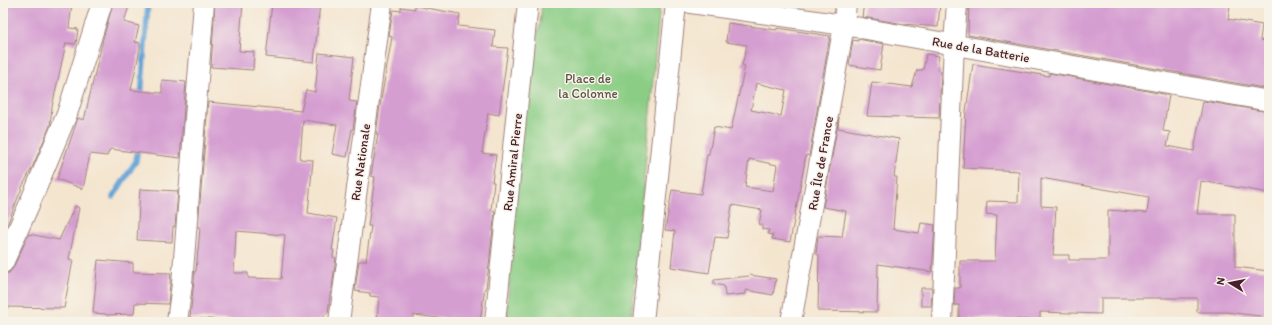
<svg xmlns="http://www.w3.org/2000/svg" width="1272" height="325" font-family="Itim,sans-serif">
<rect width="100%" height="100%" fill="#f7f3e8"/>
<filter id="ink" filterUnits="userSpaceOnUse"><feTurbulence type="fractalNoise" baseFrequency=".025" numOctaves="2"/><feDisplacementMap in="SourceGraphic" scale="8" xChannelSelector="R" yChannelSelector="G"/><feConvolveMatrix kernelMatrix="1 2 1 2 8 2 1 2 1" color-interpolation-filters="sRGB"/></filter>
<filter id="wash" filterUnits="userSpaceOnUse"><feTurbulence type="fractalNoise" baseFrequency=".012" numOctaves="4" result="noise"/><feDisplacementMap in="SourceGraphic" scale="16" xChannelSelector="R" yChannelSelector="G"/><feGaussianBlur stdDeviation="0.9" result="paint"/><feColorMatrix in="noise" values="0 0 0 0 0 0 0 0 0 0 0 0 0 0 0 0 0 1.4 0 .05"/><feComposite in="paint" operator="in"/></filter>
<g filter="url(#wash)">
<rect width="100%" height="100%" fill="#f4e5cf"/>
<path fill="#8bcd85" stroke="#6a7658" d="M542,3h118l-29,319h-125l19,-247 15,-50z"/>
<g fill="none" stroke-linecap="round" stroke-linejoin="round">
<path stroke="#63a3d6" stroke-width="5.5" d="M141,98l7,-95
M113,197l23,-36 2,-14"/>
</g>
<g id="blocks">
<path fill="#d59ed1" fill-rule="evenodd" d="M3,3h69l-3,25 9,1 -2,15 -10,-1 -14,64 -2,19 -18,42 -9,17 -20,50z
M113,3h17l-6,19 15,4 -4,16 5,1v6l-9,41 31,3v-13l24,2 -6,76 -70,-9 -3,7 -17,-2 -7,35 -26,-10 21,-61 6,2 19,-81z
M215,3h28l-4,48 15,1 -1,18 -42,-3z
M272,3h48l-6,59 -48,-5z
M864,3h76l-2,24 -34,-3 -42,-7z
M969,3h240l21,3 -2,13 34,6 -2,15 9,2v47l-301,-54z
M415,6l45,8 -2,12 37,4 -2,17 15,1 -9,67 -11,-2 -6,40 14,2 -4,27h2l-3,28 4,1 -6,54 -3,23h-1l-5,34h-9l-57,-7 -1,7 -36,-2 2,-23 -9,-1v-3l-15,-2 4,-30h7l5,-35h-3l7,-49 -4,-1 7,-42h-2l4,-28 12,-69 -3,-1 4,-26 8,1v-4l14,2z
M728,23l49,7v-2l53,8 -21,120 -3,-1 -16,87 -18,-3 1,-4 -5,-1 1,-4 -7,-1v-4l-3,-1 3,-14 -30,-5 -5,33 -12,-1 -6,36 -38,-6 4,-36 -10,-1 7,-40 29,4 6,-40h2l5,-27 17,3 14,-64 -3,-1 5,-20 -21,-3zM756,83l30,7 -5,26 -30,-6zM749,159l28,6 -4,26 -28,-4z
M858,39l26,5 -4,26 -31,-5 4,-25 5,1z
M319,53l35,4 -5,44 8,1 -4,27h-1l-5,28 -15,-3 5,-29 -34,-5 -3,39 13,1 -5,53 29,5 -5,32h2l-1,7 3,1 -4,30h-1l-3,25 -11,8 -41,-1v2h-28v-1l-58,-3 5,-47h1l4,-43h-2l10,-126 93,9 5,-21 9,2zM236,231l49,4 -4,44 -33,-1v-5h-14z
M926,54l13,2 -2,14 4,1 -2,47 -72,-2 5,-34 40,5 5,-17h6z
M973,64l76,12v-3l120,22 -6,36 7,1 -3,14 27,5 9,-50 66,11v81l-68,-12 -4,33h38v53l34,4v46l-44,-5h-28v-14h-96v16l-61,-2v8l-81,-2v-13h-5l1,-17h5v-27h35l2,-46 -11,-1 1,-13 31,1 1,-31 -56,-3 3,-57zM1041,178l108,19 -2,16 -39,-3v50h-39v-5h-16l3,-48 -15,-1z
M839,117l-1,11 61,11 -5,38h3l-4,52 26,4 2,-10 14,2 -3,47 -54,-8 -1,48 -59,-1 1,-56 -3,-1 2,-18 24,1 4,-26 -23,-4z
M140,189l38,2 -3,36 -2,-1 -1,16 -35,-2z
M75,206l4,2 -10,51 4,1 -9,48 -57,-1 -4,-5v-28l6,-1 4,-5 16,-34 30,6z
M98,260l35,3v9l38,1 -3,31 -33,-1 -1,11 -28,1v-1l-13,-1z
M750,275l26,4 -3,16 -27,-5v4l-21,2 -1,-10 -10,-2v-4l35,-4z
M921,288h11l-1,18h-10z"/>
</g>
</g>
<g filter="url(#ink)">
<use href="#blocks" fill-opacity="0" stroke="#9f827d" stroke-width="1"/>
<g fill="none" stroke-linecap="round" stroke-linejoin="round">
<defs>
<path id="minor" d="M691,3l153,22 425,76
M3,263l26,-58 38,-91 35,-111
M177,322l5,-38 22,-281
M339,322l43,-319
M495,322l33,-319
M643,322l33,-319
M791,322l53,-297 2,-22
M942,322l12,-278 3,-41"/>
</defs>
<use href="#minor" stroke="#9f827d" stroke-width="22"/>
<use href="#minor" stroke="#fff" stroke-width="20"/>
</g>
</g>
<g text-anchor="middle" stroke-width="3" stroke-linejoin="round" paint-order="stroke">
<g font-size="13" fill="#4a1f2b" stroke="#f7f3e8">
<text transform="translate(981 49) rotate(10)" y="5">Rue de la Batterie</text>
<text transform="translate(360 162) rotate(-82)" y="5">Rue Nationale</text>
<text transform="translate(512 162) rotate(-84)" y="5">Rue Amiral Pierre</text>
<text transform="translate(820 163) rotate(-80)" y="5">Rue Île de France</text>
</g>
<g font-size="13" fill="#5e5346" stroke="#f7f3e8">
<text x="588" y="83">Place de<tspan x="588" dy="15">la Colonne</tspan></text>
</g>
</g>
<rect width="1272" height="325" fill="none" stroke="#f7f3e8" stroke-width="16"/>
<g transform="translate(1230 283) rotate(280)" stroke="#f7f3e8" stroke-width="3" paint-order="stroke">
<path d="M0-3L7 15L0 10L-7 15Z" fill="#4a1f2b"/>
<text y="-6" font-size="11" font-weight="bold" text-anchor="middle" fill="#4a1f2b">N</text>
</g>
</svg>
